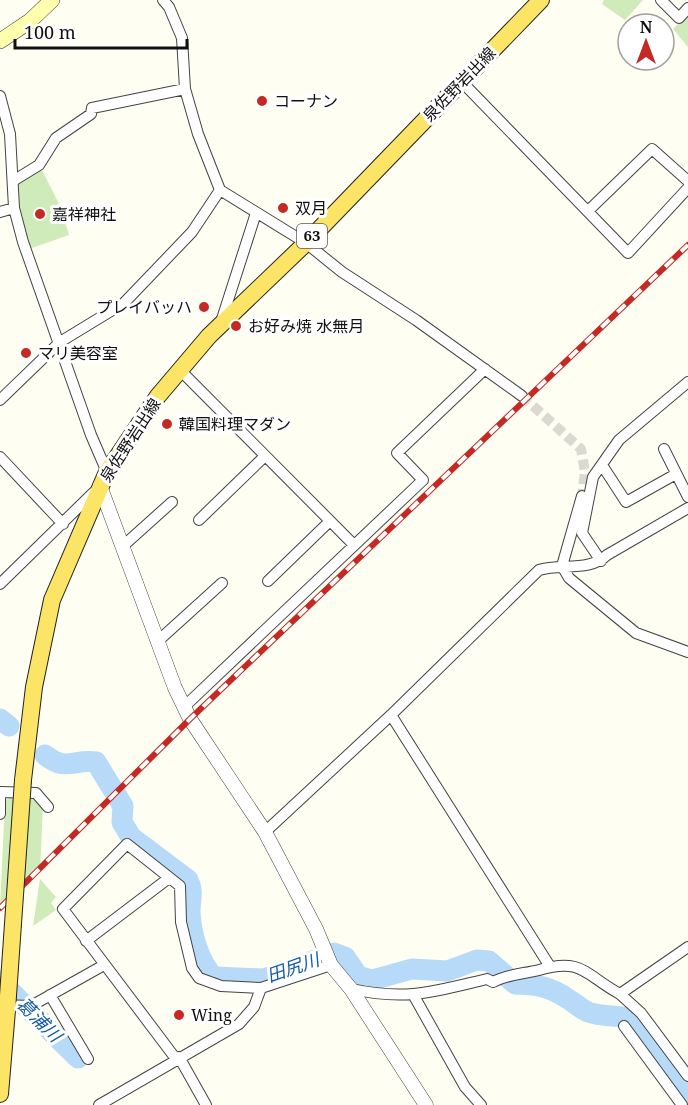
<svg xmlns="http://www.w3.org/2000/svg" width="688" height="1105" font-family="'Noto Serif','Noto Sans JP',serif">
<rect width="100%" height="100%" fill="#fffef3"/>
<path fill="#d0ebba" d="M604,0h39l-18,20 -23,-16z
M688,14v33l-15,-18z
M41,168l19,38 9,29 -40,14 -6,-17 -7,-49z
M14,792l20,1 9,12 -3,67 -40,35 5,-106z
M40,879l16,18 -5,6 5,7 -23,16z"/>
<g fill="none" stroke-linecap="round" stroke-linejoin="round">
<path stroke="#b6daf8" stroke-width="21" d="M0,719l9,7
M45,755c21,17 28,4 51,7l27,44 -1,16 9,15 57,43c6,12 2,19 2,32 1,21 9,51 24,65l50,2 70,-26 11,4 13,19 14,4 40,-11 35,2 30,-11 12,1 26,23c21,0 36,3 53,15 7,4 13,10 20,13 16,6 32,2 47,8l53,74
M0,981l78,77"/>
<path stroke="#dbdad1" stroke-width="10" stroke-dasharray="10 5" stroke-linecap="butt" d="M522,396l59,53 4,23 -3,24"/>
<defs>
<path id="minor" d="M163,0l6,7 13,31 3,51 13,45 22,56 86,53 36,29 74,48 106,76
M661,0l18,18 9,-10
M461,81l167,172 60,-65
M0,96l10,38 4,74 9,34 68,193 16,37
M13,181l26,-16 17,-27 35,-24 1,-6 93,-19
M588,211l64,-62 36,32
M0,212l14,-4
M221,322l35,-109
M180,370l174,175
M0,400l60,-58 64,-39 68,-71 28,-42
M664,449l24,48
M0,457l63,67
M602,465l24,37 50,-28
M199,520l66,-64
M123,546l49,-44
M601,561l-19,-28 11,-56 26,-37 69,-58
M562,566l7,12 67,55 52,19
M562,566l20,-70
M268,581l62,-60
M0,584l94,-92
M158,641l64,-58
M184,707l239,-227 -26,-27 88,-84
M391,715l158,250
M0,792l36,1 12,14
M0,798v16
M265,832l126,-117 148,-145c21,-7 51,2 68,-15l81,-47
M86,941l83,-63
M351,989c56,12 81,3 136,-10l6,3c15,-8 30,-8 46,-12 43,-13 46,5 81,24l68,-47
M620,994l21,19 47,63
M50,995l38,64
M414,996l51,91 16,18
M1,1005l30,1 73,-41
M624,1026l58,79
M179,1057l27,48
M176,1059l-113,-150 64,-65 53,42 1,36 11,46 7,10 22,8 40,2
M99,1105l140,-81 15,-17 7,-19 70,-23"/>
<path id="tertiary" d="M100,486l75,202 15,31 75,113 51,97 15,36 20,24 75,116"/>
<path id="secondary" d="M0,41l30,-20 22,-21"/>
<path id="primary" d="M23,780l11,-93 18,-87 55,-128 51,-76 51,-60 97,-93 235,-243
M0,1094l7,-84"/>
</defs>
<use href="#minor" stroke="#434343" stroke-width="12"/>
<use href="#tertiary" stroke="#434343" stroke-width="15"/>
<use href="#secondary" stroke="#323232" stroke-width="16"/>
<use href="#primary" stroke="#212121" stroke-width="18"/>
<use href="#minor" stroke="#fff" stroke-width="10"/>
<use href="#tertiary" stroke="#fff" stroke-width="14"/>
<use href="#secondary" stroke="#fffdae" stroke-width="15"/>
<use href="#primary" stroke="#fbe466" stroke-width="16"/>
<defs>
<path id="rail" d="M0,908l190,-189 498,-474"/>
</defs>
<use href="#rail" stroke="#c52923" stroke-width="6"/>
<use href="#rail" stroke="#fff" stroke-width="4" stroke-dasharray="11" stroke-linecap="butt"/>
<defs>
<path id="primary-bridge" d="M7,1010l16,-230"/>
</defs>
<use href="#primary-bridge" stroke="#212121" stroke-width="18" stroke-linecap="butt"/>
<use href="#primary-bridge" stroke="#fbe466" stroke-width="16"/>
</g>
<g fill="#c52923" stroke="#fff" stroke-width="2">
<circle cx="262" cy="101" r="6"/>
<circle cx="283" cy="208" r="6"/>
<circle cx="40" cy="214" r="6"/>
<circle cx="204" cy="307" r="6"/>
<circle cx="236" cy="326" r="6"/>
<circle cx="26" cy="353" r="6"/>
<circle cx="167" cy="424" r="6"/>
<circle cx="179" cy="1015" r="6"/>
</g>
<g text-anchor="middle" stroke-width="6" stroke-linejoin="round" paint-order="stroke">
<rect fill="#fff" stroke="#585858" stroke-width="1.5" x="297" y="224" width="30" height="24" rx="4.5"/>
<g font-size="15" font-weight="bold" fill="#101010">
<text x="312" y="241">63</text>
</g>
<g font-size="16" fill="#101010" stroke="#fff">
<text transform="translate(459 84) rotate(-46)" y="6">泉佐野岩出線</text>
<text transform="translate(130 440) rotate(-57)" y="6">泉佐野岩出線</text>
</g>
<g font-size="16" fill="#101010" stroke="#fff" text-anchor="start">
<text x="274" y="107">コーナン</text>
<text x="295" y="214">双月</text>
<text x="52" y="220">嘉祥神社</text>
<text x="192" y="313" text-anchor="end">プレイバッハ</text>
<text x="248" y="332">お好み焼 水無月</text>
<text x="38" y="359">マリ美容室</text>
<text x="179" y="430">韓国料理マダン</text>
<text x="191" y="1021">Wing</text>
</g>
<g font-size="18" font-style="italic" fill="#145aa7" stroke="#fff">
<text transform="translate(293 968) rotate(-19)" y="6">田尻川</text>
<text transform="translate(39 1020) rotate(45)" y="6">葛浦川</text>
</g>
</g>
<g transform="translate(646 42)"><circle r="28" fill="#ffffff" stroke="#9f9f9f" stroke-width="1.5"/>
<path d="M0-4.5L10 22L0 15L-10 22Z" fill="#c52923"/>
<text y="-9" font-size="16" font-weight="bold" text-anchor="middle" fill="#101010">N</text>
</g>
<path d="M15 39v9h172v-9" fill="none" stroke="#101010" stroke-width="3"/>
<text x="24" y="39" font-size="18" fill="#101010" stroke="#ffffff" stroke-width="4.5" paint-order="stroke">100 m</text>
</svg>
